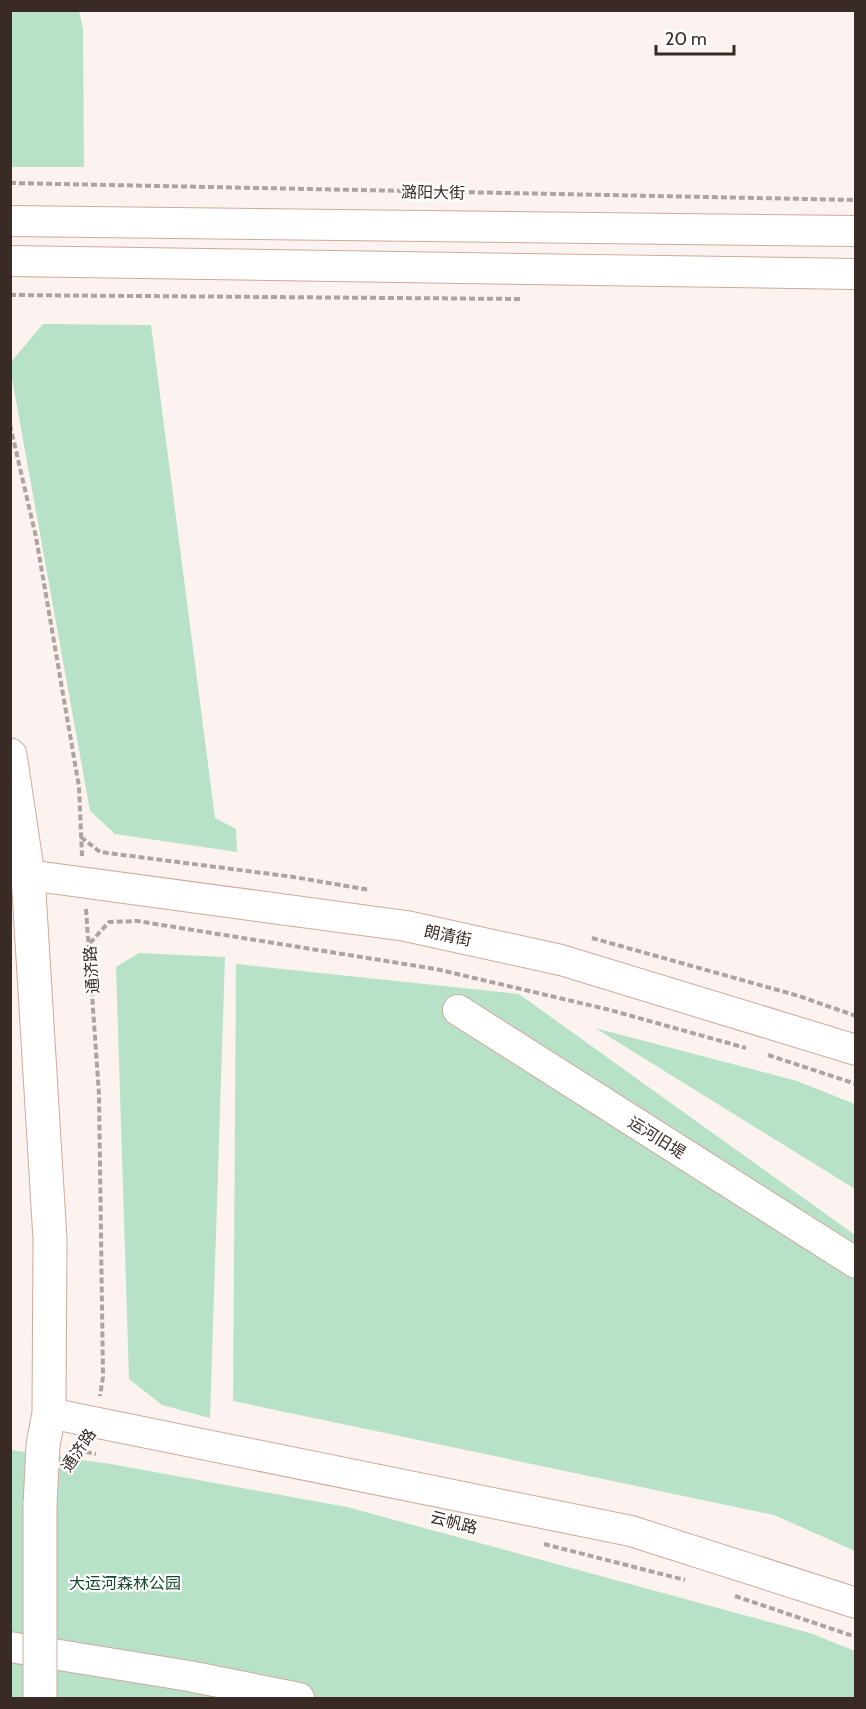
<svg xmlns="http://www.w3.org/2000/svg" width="866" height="1709" font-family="Cabin,'Noto Sans SC',sans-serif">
<rect width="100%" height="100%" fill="#fcf3f1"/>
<path fill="#b8e2c8" d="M11,10l68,1 4,18 1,138h-73z
M43,324l108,1 64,493 21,11 1,23 -122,-18 -25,-23 -79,-438v-11z
M139,953l86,4 -15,461 -48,-13 -33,-26 -13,-412z
M236,964l283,30 336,241v316l-81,-36 -541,-114z
M595,1028l202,53 58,23v85z
M11,1450l100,14 236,43 463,126 45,18v47h-844z"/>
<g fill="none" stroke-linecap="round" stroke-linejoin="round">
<defs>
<path id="secondary" d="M10,221l846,10
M10,261l846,13
M28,875l378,51 155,34 295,90
M458,1010l398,253
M49,1413l582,118 225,72
M10,1647l179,29 110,22"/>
<path id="primary" d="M10,755l18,120 22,364 -1,174 -6,32 -3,60"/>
</defs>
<use href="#secondary" stroke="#cfa99b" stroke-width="32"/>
<use href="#primary" stroke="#cfa99b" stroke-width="35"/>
<path stroke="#afa3a0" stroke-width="4" stroke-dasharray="6 3" stroke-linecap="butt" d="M10,183l846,17
M10,295l513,4
M10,425l26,112 43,250 3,69
M81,837l19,15 194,25 76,13
M86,909l13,185 4,283 -3,19
M592,938l207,58 57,20
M90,943l19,-21 28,-1 299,48 174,41 136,38
M768,1055l88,29
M77,1450l19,4
M72,1460l9,-14
M544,1544l141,36
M735,1596l121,41"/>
<use href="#secondary" stroke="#fff" stroke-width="30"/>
<use href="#primary" stroke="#fff" stroke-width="33"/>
<defs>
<path id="primary-bridge" d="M40,1505v193"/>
</defs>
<use href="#primary-bridge" stroke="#cfa99b" stroke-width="35" stroke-linecap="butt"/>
<use href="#primary-bridge" stroke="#fff" stroke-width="33"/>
</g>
<g text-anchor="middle" stroke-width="4.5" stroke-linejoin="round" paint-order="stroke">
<g font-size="16" fill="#392a25" stroke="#fff">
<text transform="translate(433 192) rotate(1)" y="6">潞阳大街</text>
<text transform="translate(448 935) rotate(12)" y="6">朗清街</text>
<text transform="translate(91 970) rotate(-94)" y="6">通济路</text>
<text transform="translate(657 1137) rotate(32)" y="6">运河旧堤</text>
<text transform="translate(78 1450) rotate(-56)" y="6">通济路</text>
<text transform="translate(454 1522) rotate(14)" y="6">云帆路</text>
</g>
<g font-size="16" fill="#154a2f" stroke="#fff">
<text x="125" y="1589">大运河森林公园</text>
</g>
</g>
<rect width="866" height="1709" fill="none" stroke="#392a25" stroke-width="24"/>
<path d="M656 45v9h78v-9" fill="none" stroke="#392a25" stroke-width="3"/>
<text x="665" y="45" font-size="18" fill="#392a25" stroke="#ffffff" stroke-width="4.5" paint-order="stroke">20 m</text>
</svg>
